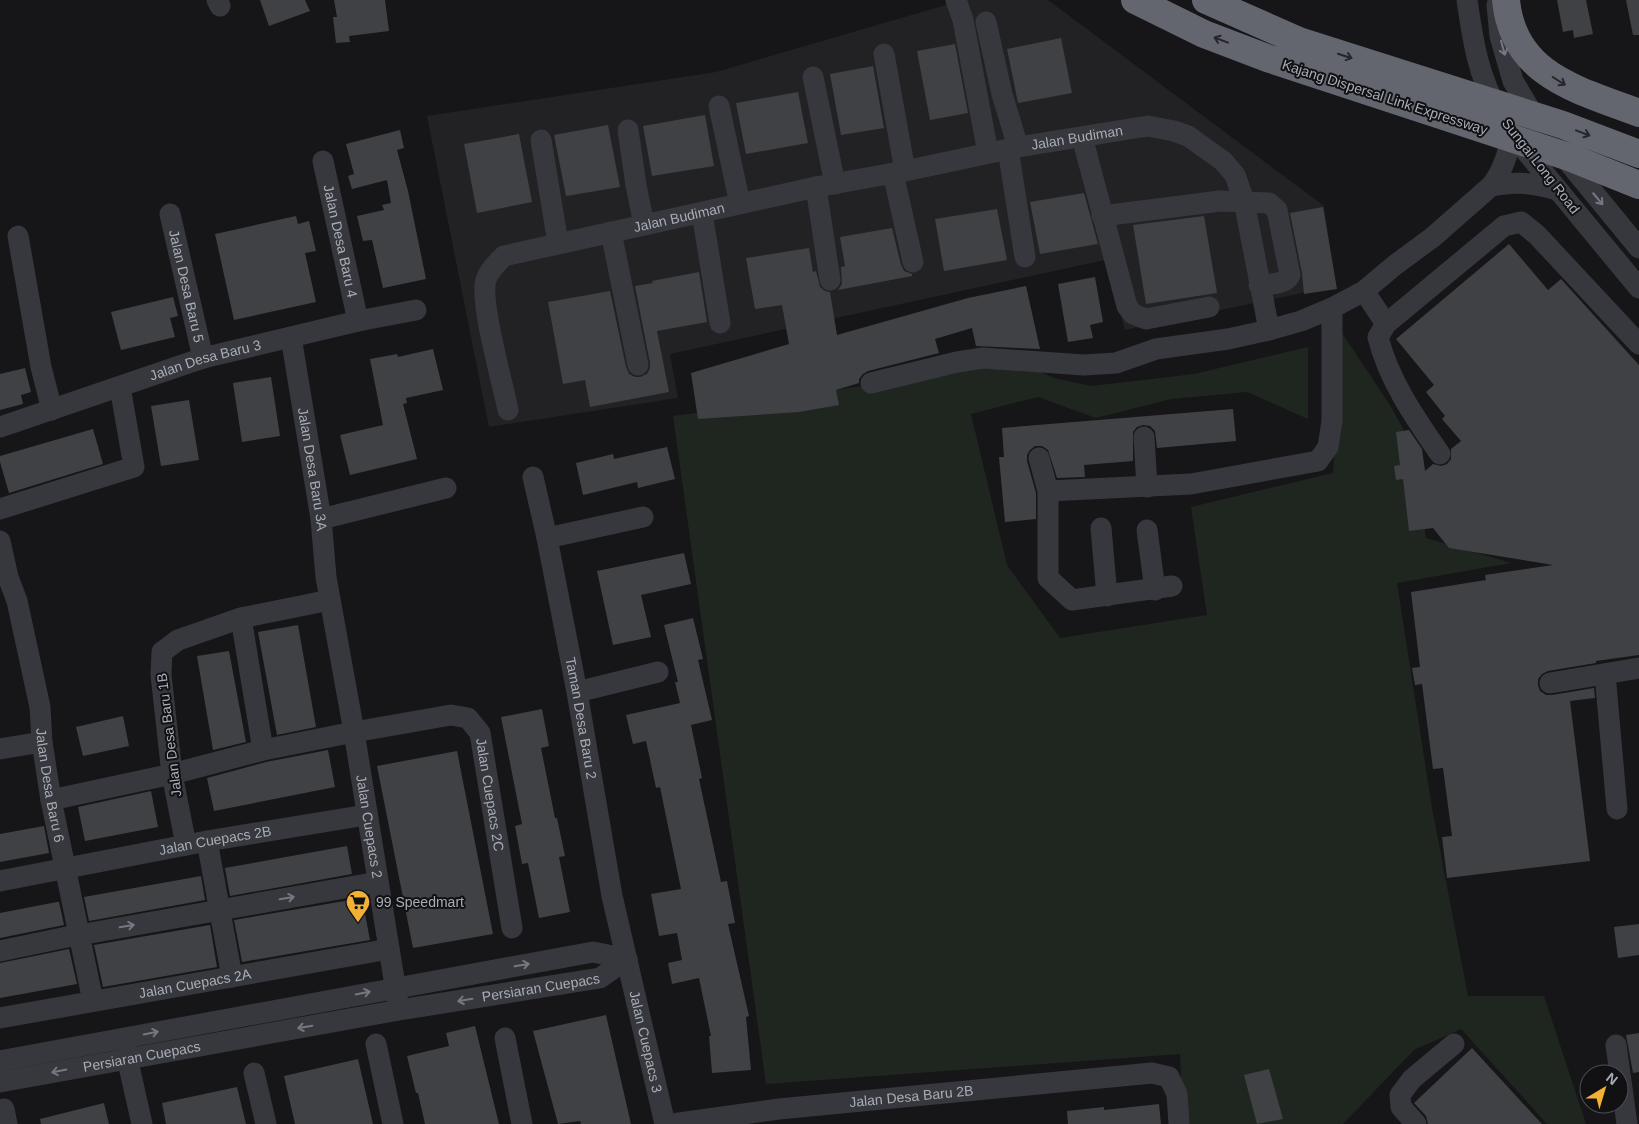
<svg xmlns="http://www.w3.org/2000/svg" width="1639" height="1124" font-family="Arial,sans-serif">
<rect width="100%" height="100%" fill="#161618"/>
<path fill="#222225" d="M963,0h85l276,206 12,80 -211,44 -20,-70 -435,94 8,44 -189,29 -62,-311 289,-44z"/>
<path fill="#1e261f" d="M1342,333l48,72 24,44 12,89 85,25 -114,20 35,225 36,188h76l42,128h-39l-86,-95 -47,21 -71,74h-160l-3,-70 -414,30 -93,-668 84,-11 78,-15 99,-15 75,-17 45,20 37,8 103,-12 114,-27v72l-61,-27 -76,7 -75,19 -58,-21 -67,17 36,151 53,73 147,-23 -16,-108 142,-34z"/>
<path fill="#404145" d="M260,0h45l5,11 -41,15z
M334,0h51l4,31 -40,5 1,6 -14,1 -3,-26h4z
M1557,0h29l7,34 -19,4 -1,-8 -10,2z
M1626,0h13v35h-6z
M1061,38l11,55 -54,10 -11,-54z
M955,44l13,69 -38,7 -13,-69z
M873,66l11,62 -43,7 -11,-61z
M798,92l10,51 -62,11 -10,-51z
M705,115l9,51 -62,10 -9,-50z
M608,125l12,62 -54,9 -12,-61z
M400,130l4,18 -7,2 11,41 18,88 -43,9 -11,-48 -9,1 -6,-25 27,-6 -2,-5 9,-2 -4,-23 -35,9 -4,-13 6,-2 -8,-30z
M519,134l13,68 -55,11 -13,-69z
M1084,193l14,51 -58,10 -10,-52z
M1323,207l14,82 -33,5 -2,-21 -12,-60z
M997,209l10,51 -63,11 -9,-52z
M296,216l2,8 11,-3 7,30 -11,2 11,49 -82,18 -19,-86z
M1204,216l13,77 -71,11 -13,-79z
M892,228l9,37 3,6 8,3v2l-74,14 4,-6 -1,-17 4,-1 -5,-29z
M1509,244l39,46 13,-11 78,86v290l-43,6v2l-48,8 -6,3 -4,5v6l2,6 6,4h6l42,-7 1,10 -25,3 20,160 -143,17 -5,-41 10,-1 -9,-68 -10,1 -11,-85 -7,1 -3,-17 8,-1 -9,-75 75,-12 -1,-5 68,-10 -104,-17 -16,-20 -24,3 -6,-52 -7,1 -2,-14 6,-1 -4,-33 13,-2 13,19 3,22 8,-7 8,2 6,-2 4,-5v-10l10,-8 -19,-22 3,-3 -19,-24 8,-7 -38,-46z
M809,248l4,24 3,-1 4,16 5,4 5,1 7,43 131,-37 58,-12 14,63 -64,-3 -4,-18 -37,11 4,14 -71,18 -5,3 -4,5v4l-23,7 3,15 -40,7 -101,7 -7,-46 98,-29 -7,-39 -27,4 -9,-51z
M699,272l8,50 -50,9 12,61 -79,15 -5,-27 -22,4 -15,-82 62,-11 16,76 3,7 6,3h5l7,-3 3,-6v-5l-15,-77 18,-3 -1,-2z
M1095,277l8,45 -13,3 3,13 -25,4 -10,-58z
M173,297l5,19 -8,2 5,19 -54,13 -10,-38z
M433,349l10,41 -37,8 1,5 -4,1 14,55 -67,16 -10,-40 43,-10 -13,-66 27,-5 1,3z
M25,368l6,24 -10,3 2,9 -23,6v-36z
M271,377l9,59 -38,6 -9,-59z
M189,400l10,60 -38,6 -10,-60z
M1233,409l3,32 -79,7 -2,-17 -5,-5 -7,-1 -6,2 -4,5v29l-49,4 1,12 -28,1 -9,-28 -6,-4h-7l-5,4 -3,5v6l9,32v26l-31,3 -6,-65h5l-2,-29z
M93,429l10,35 -94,29 -9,-31v-6z
M667,447l8,32 -37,9 -1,-6 -54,13 -7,-32 37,-9 1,5z
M684,553l7,31 -50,11 10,42 -38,8 -16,-74z
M693,618l10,41 -5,1 14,60 -21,5 11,53 -3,1 22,103 6,-1 8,42 -7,1 21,92 -3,1 5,53 -39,3 -3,-37h2l-12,-58 -27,6 -4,-21 14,-3 -5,-27 -18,3 -8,-42 30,-5 -21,-102 -4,1 -10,-47 -13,3 -7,-29 54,-12 -5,-21h3l-14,-57z
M298,625l18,102 -39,8 -19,-103z
M229,651l17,91 -33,8 -16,-94z
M542,709l7,37 -8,2 14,70h2l8,38 -6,1 11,55 -31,6 -11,-55 -6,1 -7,-38 7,-2 -21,-107z
M123,716l6,30 -46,10 -7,-29z
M328,750l7,37 -121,24 -7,-33 59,-16z
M457,751l36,183 -80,14 -36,-182z
M151,791l7,36 -73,14 -7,-34z
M44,826l5,27 -49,9v-28z
M347,846l5,28 -122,22 -5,-28z
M201,876l4,24 -116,21 -5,-24z
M362,898l8,42 -128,22 -8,-42z
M57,902h2l5,23 -64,13v-25z
M1639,924v31l-21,3 -4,-31z
M210,925l7,42 -114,20 -9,-42z
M69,949l8,35 -77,14v-35z
M606,1015l25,109h-50l-1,-3 -22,3 -25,-93z
M475,1026l24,98h-74l-7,-31h-2l-9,-37 42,-10 -3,-13z
M1639,1033v39l-6,1 -7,-38z
M1472,1048l70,76h-114l-2,-8 -12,-13z
M358,1059l15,65h-78l-11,-48z
M1269,1069l14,50 -26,5 -13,-49z
M237,1087l9,37h-80l-4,-21z
M104,1103l5,21h-68l-1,-5z
M1159,1104l2,20h-93l-1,-13 37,-4v3z"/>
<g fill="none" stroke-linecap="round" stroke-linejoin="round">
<g stroke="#37383d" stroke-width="21">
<path d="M217,0l3,6"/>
<path d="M956,0l7,20 25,133"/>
<path d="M1467,0c6,41 11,76 32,112"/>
<path d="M1497,5l3,31 13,45 24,40"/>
<path d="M986,22l16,72 16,53"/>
<path d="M884,54l21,117"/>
<path d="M813,77l22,107"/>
<path d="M719,106l21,98"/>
<path d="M628,130l8,55 8,40"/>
<path d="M1082,137l45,169 6,8 13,5 63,-12"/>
<path d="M1515,138l124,150"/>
<path d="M541,140l17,103"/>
<path d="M1008,149l17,108"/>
<path d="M1561,153l78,95"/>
<path id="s1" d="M323,161l35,160"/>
<path d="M893,173l20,89"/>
<path d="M1491,186c27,-5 41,-3 67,4"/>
<path d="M816,187l14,93"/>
<path d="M702,213l18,110"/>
<path id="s2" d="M170,214l33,144"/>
<path d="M1102,216l118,-15 49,2 8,7 13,65c-5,10 -20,9 -31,10"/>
<path d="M611,232l27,133"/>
<path d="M18,236l23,131 11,43"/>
<path d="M1364,291l22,33"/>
<path id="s3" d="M291,337l30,182 5,58 28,155 45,278"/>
<path d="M871,383l86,-21 26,-4 101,7 32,-2 40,-14 72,-10 41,-9"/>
<path id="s4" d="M508,410c-5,-26 -29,-109 -22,-130 3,-10 11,-17 18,-24l312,-69 89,-16 113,-24 130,-21 26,5 14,5 35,25 12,14 9,26 25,129 32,-9 31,-13 32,-17 31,-26 38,-28 58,-51c12,-15 17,-33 21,-51"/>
<path id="s5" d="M0,427l203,-69 155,-37 58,-11"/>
<path d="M1144,437l3,50"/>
<path d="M1440,454c-25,-36 -52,-75 -62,-117l8,-13 118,-98 17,-4 16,13 102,109"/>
<path d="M1039,458l9,33v87l24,22 100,-14"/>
<path id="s6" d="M533,477l14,61 30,154 35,204 53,228"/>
<path d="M1048,491l143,-7 127,-23 10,-14 4,-26v-113"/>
<path d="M0,509l134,-42 -14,-80"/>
<path d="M321,519l125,-31"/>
<path d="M1101,528l6,68"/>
<path d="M1147,530l8,60"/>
<path d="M547,538l96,-21"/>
<path id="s7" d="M0,541l8,36 9,24 23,106 2,35 9,58 42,201"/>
<path d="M241,618l22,132"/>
<path d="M1605,674l12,135"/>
<path d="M1550,683l89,-15"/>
<path d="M577,692l81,-20"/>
<path d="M0,749l42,-7"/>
<path id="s8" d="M51,800l121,-26 91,-24 91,-18 97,-17 17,3 12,15 32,195"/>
<path d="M207,841l25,136"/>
<path d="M186,845l-14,-71 -11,-99 1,-23 16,-12 63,-22 89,-18"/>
<path id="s9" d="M0,881l207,-40 159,-26"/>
<path d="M79,935l299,-53"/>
<path d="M0,951l72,-15"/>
<path id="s10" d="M0,1018l389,-69"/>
<path d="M505,1038l17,86"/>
<path d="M124,1044l18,80"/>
<path d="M376,1044l17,80"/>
<path d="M1616,1045l11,79"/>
<path d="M0,1061l593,-109 34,7"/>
<path d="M254,1073l12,51"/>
<path id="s11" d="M0,1082l399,-72 201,-32 27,-19"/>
<path d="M4,1109l3,15"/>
<path id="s12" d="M672,1124l107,-15 373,-36 17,4 8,17 2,30"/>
<path d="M1416,1124l-15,-17 -1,-12 12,-16 42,-35"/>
</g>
<path stroke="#63666e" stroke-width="28" d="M1135,0l69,34 63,24 302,99 70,28
M1206,0l93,41 264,84 76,29
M1506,0c7,76 73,90 133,113"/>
</g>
<defs><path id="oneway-shaft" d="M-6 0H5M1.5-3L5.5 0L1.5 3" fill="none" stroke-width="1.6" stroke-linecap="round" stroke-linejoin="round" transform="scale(1.25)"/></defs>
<g stroke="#26262a">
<use href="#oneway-shaft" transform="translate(1221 40) rotate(-159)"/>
<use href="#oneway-shaft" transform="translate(1345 56) rotate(18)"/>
<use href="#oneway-shaft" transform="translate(1559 81) rotate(32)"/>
<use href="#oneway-shaft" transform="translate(1583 133) rotate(21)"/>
</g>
<g stroke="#757881">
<use href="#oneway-shaft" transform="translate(1503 48) rotate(74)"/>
<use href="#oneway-shaft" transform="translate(1598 199) rotate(50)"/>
<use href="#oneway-shaft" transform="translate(287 898) rotate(-10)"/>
<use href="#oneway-shaft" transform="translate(127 926) rotate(-10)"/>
<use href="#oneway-shaft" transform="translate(522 965) rotate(-10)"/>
<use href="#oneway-shaft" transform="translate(363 993) rotate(-11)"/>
<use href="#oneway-shaft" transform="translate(465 1000) rotate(171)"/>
<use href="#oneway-shaft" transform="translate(305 1027) rotate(170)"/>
<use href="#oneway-shaft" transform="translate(151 1033) rotate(-11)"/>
<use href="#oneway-shaft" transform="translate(59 1071) rotate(169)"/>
</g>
<defs>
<symbol id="supermarket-pin" viewBox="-11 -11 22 30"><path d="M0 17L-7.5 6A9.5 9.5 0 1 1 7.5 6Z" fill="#f2b134" stroke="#111113"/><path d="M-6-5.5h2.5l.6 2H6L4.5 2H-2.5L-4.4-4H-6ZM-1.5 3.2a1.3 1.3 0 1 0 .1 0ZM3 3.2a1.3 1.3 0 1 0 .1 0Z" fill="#111"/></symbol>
</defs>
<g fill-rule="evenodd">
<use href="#supermarket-pin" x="344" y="888" width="28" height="38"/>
</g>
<g text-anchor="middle" stroke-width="4" stroke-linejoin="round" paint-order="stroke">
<g font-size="14" fill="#a8adb8" stroke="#111113">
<text transform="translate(1385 97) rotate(18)" y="5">Kajang Dispersal Link Expressway</text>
<text dy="5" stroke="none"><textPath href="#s4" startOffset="748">Jalan Budiman</textPath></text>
<text transform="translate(1541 166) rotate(52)" y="5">Sungai Long Road</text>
<text dy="5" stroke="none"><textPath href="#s4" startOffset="342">Jalan Budiman</textPath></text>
<text dy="5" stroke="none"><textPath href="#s1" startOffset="82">Jalan Desa Baru 4</textPath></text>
<text dy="5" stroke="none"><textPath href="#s2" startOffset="74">Jalan Desa Baru 5</textPath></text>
<text dy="5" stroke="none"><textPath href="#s5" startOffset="216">Jalan Desa Baru 3</textPath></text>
<text dy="5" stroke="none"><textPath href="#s3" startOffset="134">Jalan Desa Baru 3A</textPath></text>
<text dy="5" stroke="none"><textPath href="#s6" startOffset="246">Taman Desa Baru 2</textPath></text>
<text transform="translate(169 735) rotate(-97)" y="5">Jalan Desa Baru 1B</text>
<text dy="5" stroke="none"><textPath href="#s7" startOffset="250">Jalan Desa Baru 6</textPath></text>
<text dy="5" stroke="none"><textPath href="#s8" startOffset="508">Jalan Cuepacs 2C</textPath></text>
<text dy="5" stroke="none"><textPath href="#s3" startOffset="496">Jalan Cuepacs 2</textPath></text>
<text dy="5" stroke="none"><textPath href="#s9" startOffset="219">Jalan Cuepacs 2B</textPath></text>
<text dy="5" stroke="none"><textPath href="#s10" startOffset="198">Jalan Cuepacs 2A</textPath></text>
<text dy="5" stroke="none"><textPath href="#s11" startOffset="549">Persiaran Cuepacs</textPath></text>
<text dy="5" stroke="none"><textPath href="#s6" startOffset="576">Jalan Cuepacs 3</textPath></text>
<text dy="5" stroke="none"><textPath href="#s11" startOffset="144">Persiaran Cuepacs</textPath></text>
<text dy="5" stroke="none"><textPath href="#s12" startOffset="241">Jalan Desa Baru 2B</textPath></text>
</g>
<g font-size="14" fill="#a8adb8" stroke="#111113" text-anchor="start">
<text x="376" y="907">99 Speedmart</text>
</g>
</g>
<g transform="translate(1604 1089) rotate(38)"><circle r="24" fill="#111113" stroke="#4d4f55"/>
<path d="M0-4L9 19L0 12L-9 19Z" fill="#f2b134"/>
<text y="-8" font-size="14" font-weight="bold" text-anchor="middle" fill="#a8adb8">N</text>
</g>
</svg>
